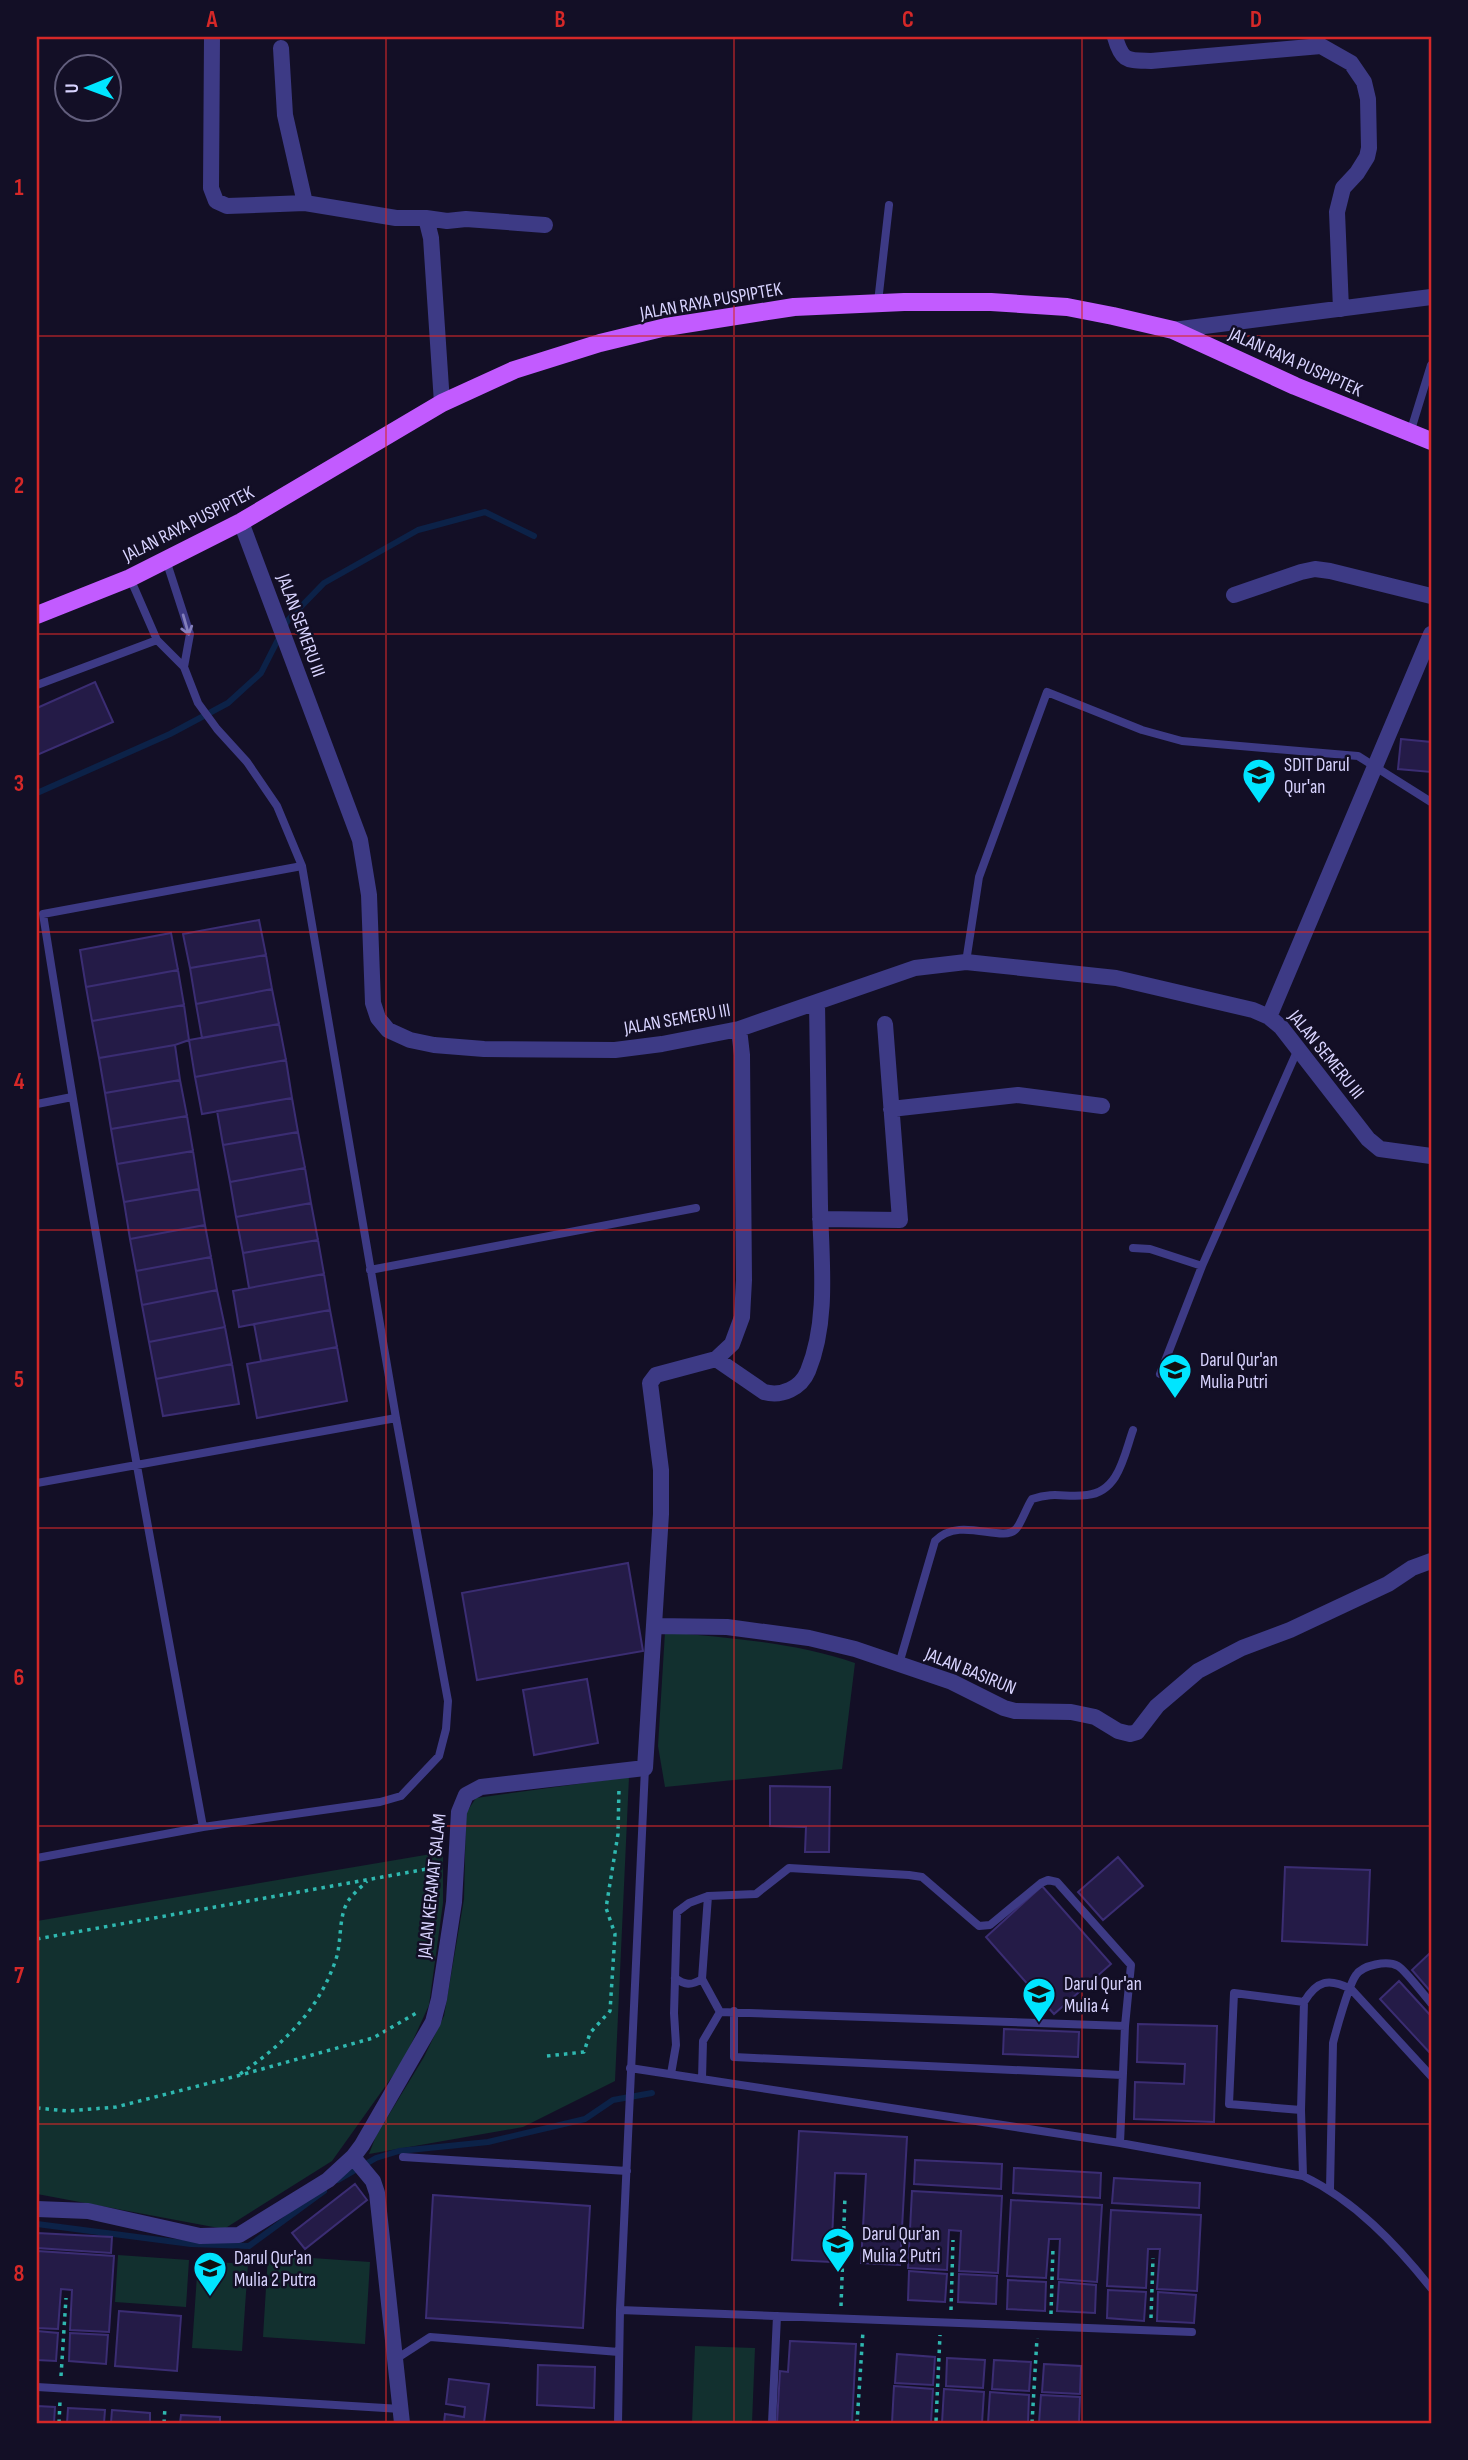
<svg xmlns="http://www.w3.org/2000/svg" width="1468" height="2460" font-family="'Sofia Sans Condensed',sans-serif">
<rect width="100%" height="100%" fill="#130f26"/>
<path fill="#12302f" d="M665,1632c63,6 129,10 190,31l-13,106 -177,18 -7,-41z
M629,1777l-14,304 -92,46 -154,27 7,-18 48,-79 20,-41 20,-117 2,-86 10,-15z
M443,1852v51l-14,102 -25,55 -72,101 -108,68 -187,-35v-273z
M118,2255l71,5 -3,47 -71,-5z
M268,2255l102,7 -5,82 -102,-7z
M198,2261l50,3 -6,87 -50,-3z
M695,2346l60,2 -3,75h-60z"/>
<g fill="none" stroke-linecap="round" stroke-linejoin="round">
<path stroke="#0c2248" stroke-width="6" d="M37,793l133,-59 58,-31 33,-30 27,-53 36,-37 94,-53 67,-18 49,24
M338,2180l38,-22 23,-7 89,-9 97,-23 28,-19 39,-7
M37,2224l154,20 58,2 75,-55"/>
</g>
<path fill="#241b47" stroke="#3b2d73" stroke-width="2" d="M95,682l18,40 -76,33v-47z
M1401,739l30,3v30l-33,-3z
M259,920l7,35 -76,13 -7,-34z
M171,933l7,37 -92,17 -6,-37z
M266,955l6,34 -76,15 -6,-36z
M178,970l6,35 -92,16 -6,-34z
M272,989l7,35 -77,14 -6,-34z
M184,1005l5,35 -14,5 -76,13 -7,-37z
M279,1024l7,36 -91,17 -6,-37z
M175,1045l5,35 -75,13 -6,-35z
M286,1060l6,38 -90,16 -7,-37z
M180,1080l7,36 -76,13 -6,-36z
M292,1098l6,34 -75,13 -6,-34z
M187,1116l6,35 -76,13 -6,-35z
M298,1132l7,36 -75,14 -7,-37z
M193,1151l6,38 -75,13 -7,-38z
M305,1168l6,35 -75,14 -6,-35z
M199,1189l6,36 -75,14 -6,-37z
M311,1203l7,37 -75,13 -7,-36z
M205,1225l6,32 -75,14 -6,-32z
M318,1240l6,34 -75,14 -6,-35z
M211,1257l6,33 -75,15 -6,-34z
M324,1274l6,36 -91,17 -6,-36z
M217,1290l8,37 -76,15 -7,-37z
M330,1310l7,37 -76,14 -7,-37z
M225,1327l7,37 -76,15 -7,-37z
M337,1347l10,54 -90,17 -10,-54z
M232,1364l7,40 -76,12 -7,-37z
M628,1563l15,88 -166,29 -15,-87z
M587,1679l11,64 -64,12 -11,-65z
M770,1786l60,1 -1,65h-24l1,-25 -36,-1z
M1118,1857l25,29 -40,34 -25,-28z
M1285,1867l85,3 -3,75 -85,-4z
M1042,1886l69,78 -57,50 -68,-77z
M1431,1952v40l-19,-22z
M1399,1981l32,35 -1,37 -50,-54z
M1138,2024l79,2 -3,96 -80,-3 1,-37 49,2 1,-20 -48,-2z
M1004,2029l75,3 -1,25 -75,-3z
M799,2131l108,6 -7,128 -39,-2 5,-89 -31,-1 -4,89 -39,-2z
M915,2160l87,4 -1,25 -87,-5z
M1014,2168l87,5 -1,25 -87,-5z
M1114,2178l86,5 -1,25 -87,-5z
M355,2184l12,16 -62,49 -13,-16z
M912,2191l90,5 -4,77 -39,-2 2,-40 -12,-1 -2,40 -39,-2z
M433,2195l157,11 -7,122 -157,-10z
M1011,2200l91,5 -5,77 -39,-3 2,-40h-11l-3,39 -39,-2z
M1111,2210l90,5 -4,76 -40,-2 3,-40h-12l-2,39 -39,-2z
M37,2233l75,4 -1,16 -74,-5z
M37,2251l77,5 -5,76 -39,-2 2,-40 -11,-1 -3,40 -21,-1z
M909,2271l38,3 -2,28 -37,-2z
M959,2274l38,2 -1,28 -38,-2z
M1008,2280l38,2 -1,29 -38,-2z
M1059,2282l37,3 -1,28 -38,-2z
M1108,2290l38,2 -2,29 -37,-3z
M1158,2292l38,3 -2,28 -37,-2z
M119,2311l62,5 -4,55 -62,-5z
M37,2331l21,2 -2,28 -19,-1z
M70,2333l38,2 -2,29 -37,-3z
M790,2341l66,3 -4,79h-75l3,-52 8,1z
M897,2354l38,3 -2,28 -38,-2z
M947,2358l38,2 -2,28 -37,-2z
M994,2360l37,2 -2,29 -37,-2z
M1044,2364l37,2 -1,28 -38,-2z
M538,2365l57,2 -1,41 -57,-3z
M449,2379l40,5 -5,39h-40l1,-9 19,3 1,-10 -19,-3z
M894,2386l39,3 -2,34h-39z
M944,2389l40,3 -2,31h-40z
M990,2392l39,3 -1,28h-40z
M1041,2395l39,2 -1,26h-40z
M37,2406l18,1 -1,16h-17z
M68,2408l37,2 -1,13h-37z
M112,2410l38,3v10h-39z
M181,2415l39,2v6h-40z"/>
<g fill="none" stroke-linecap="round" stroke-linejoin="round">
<path stroke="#2fb8b0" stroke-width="3.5" stroke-dasharray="3.5 5" stroke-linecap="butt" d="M37,1939l401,-72
M547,2056l37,-4 6,-19 20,-22 5,-77 -9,-26 12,-74 1,-47
M240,2074c44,-30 79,-64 96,-115 6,-18 2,-41 12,-58 5,-7 13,-14 19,-20
M37,2108l31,3 48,-4 121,-31 136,-38 45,-26
M841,2306l4,-110
M951,2310l2,-70
M1051,2314l2,-67
M1151,2318l2,-60
M61,2376l5,-78
M936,2421l4,-86
M59,2423l1,-22
M164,2423l1,-16
M857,2423l6,-92
M1032,2423l5,-85"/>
<path stroke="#3d3a85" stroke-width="8" d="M878,302l11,-97
M1410,433l21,-68
M130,578l27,62 27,27 6,-33 -24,-74
M37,685l120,-45
M966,962l13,-85 68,-185 95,38 40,11 176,15 73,46
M37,1104l35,-7
M1133,1248l17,1 52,17
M370,1270l326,-62
M1160,1374l42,-108 96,-217
M37,1483l359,-65
M899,1664l36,-123c25,-26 67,3 81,-12 5,-5 11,-23 16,-30 24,-8 33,-1 55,-4 32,-3 37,-40 46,-65
M645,1768l-25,542 572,22
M203,1827c-56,-304 -112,-608 -160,-913l259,-48
M37,1858l166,-31 177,-25 21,-6 38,-40 7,-27 2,-28 -52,-283 -94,-552 -25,-60 -30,-44 -30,-33 -19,-26 -14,-36
M675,1978c10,7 16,8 27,1
M734,2011v46l388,18
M720,2012l405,14
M630,2068l490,75 183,33c51,24 93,68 128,112
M671,2074l5,-29 -2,-32 3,-101 12,-9 19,-7 48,-2 33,-26 120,7 13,2 57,49 11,-1 51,-42 7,-3 9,2 74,83 -6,61 -5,117
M702,2079l1,-38 17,-29 -18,-33 6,-83
M1301,2110l-72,-6 5,-111 70,9
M403,2157l224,14
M1303,2176l-2,-66 3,-108c13,-22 25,-24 47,-13l80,87
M1330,2189l3,-146c3,-12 16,-59 23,-68 7,-10 31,-15 42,-9 7,4 26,29 33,37
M396,2359l34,-22 189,15
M37,2387l364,22
M618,2423l2,-113
M772,2423l5,-107"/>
<path stroke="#3d3a85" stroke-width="16" d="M212,37l-1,151 5,13 11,5 78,-3 91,15h30l5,20 11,165
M1115,37c7,25 12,23 36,24l170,-15 30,17 13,19 4,17 1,49 -2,9 -10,16 -14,15 -6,24 4,97
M281,48l4,67 20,88
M426,218l21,3 19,-2 79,6
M1173,330l258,-33
M241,522l119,318 9,55 4,108 5,15 10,12 22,10 24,5 50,4 131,1 47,-6 77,-15 176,-61 51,-6 150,16 137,32 16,7 12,10 87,112 12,10 51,7
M1234,595l67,-23 14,-3 15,2 101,25
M1269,1017l162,-383
M891,1109l127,-14 84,11
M820,1219l80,1 -15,-196
M716,1359l48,33c18,5 37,-4 44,-21 21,-51 13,-112 12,-165 -1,-68 -2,-136 -3,-204
M654,1626l73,1 82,11 46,11 97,33 52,26 11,3 56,1 24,5 23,14 12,3 7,-2 20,-26 41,-35 44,-23 48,-18 98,-46 24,-16 19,-7
M353,2157l20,24 4,12 25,230
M37,2209l51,2 112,25 39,-1 89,-55 25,-23 9,-12 71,-123 6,-23 15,-97 5,-90 7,-17 15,-8 164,-19 16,-254v-44l-11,-87 6,-8 60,-16 16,-15 10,-27 2,-37 -2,-225 -3,-26"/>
<path stroke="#c25bff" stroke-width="18" d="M37,615l93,-37 111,-56 201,-119 72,-33 86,-27 66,-16 128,-20 110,-5h87l76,5 46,9 60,14 122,56 136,55"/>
</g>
<defs><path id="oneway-shaft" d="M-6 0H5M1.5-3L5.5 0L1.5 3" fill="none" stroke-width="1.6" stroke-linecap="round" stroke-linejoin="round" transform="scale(1.75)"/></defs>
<use stroke="#837fbc" href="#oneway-shaft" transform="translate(186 625) rotate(74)"/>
<path fill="none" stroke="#d62828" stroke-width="2" stroke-opacity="0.55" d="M386,37v2386M734,37v2386M1082,37v2386M37,336h1394M37,634h1394M37,932h1394M37,1230h1394M37,1528h1394M37,1826h1394M37,2124h1394"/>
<defs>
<symbol id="school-pin" viewBox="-11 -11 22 30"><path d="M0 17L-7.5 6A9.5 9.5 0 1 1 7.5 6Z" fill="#00e5ff" stroke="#130f26"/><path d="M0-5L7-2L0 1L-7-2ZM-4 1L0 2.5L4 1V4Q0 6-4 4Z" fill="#111"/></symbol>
</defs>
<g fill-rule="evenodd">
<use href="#school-pin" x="1240" y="756" width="38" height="52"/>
<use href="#school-pin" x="1156" y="1351" width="38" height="52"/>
<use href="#school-pin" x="1020" y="1975" width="38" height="52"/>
<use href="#school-pin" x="819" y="2225" width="38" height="52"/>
<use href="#school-pin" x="191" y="2249" width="38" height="52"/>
</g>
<g text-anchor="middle" stroke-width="5" stroke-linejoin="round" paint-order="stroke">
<g font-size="19" fill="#d9d4ff" stroke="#130f26">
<text transform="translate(711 300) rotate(-10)" y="7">JALAN RAYA PUSPIPTEK</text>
<text transform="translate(1296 361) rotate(24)" y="7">JALAN RAYA PUSPIPTEK</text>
<text transform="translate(188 523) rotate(-27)" y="7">JALAN RAYA PUSPIPTEK</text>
<text transform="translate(302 625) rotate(70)" y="7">JALAN SEMERU III</text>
<text transform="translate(677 1018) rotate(-10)" y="7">JALAN SEMERU III</text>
<text transform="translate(1327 1054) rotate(51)" y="7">JALAN SEMERU III</text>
<text transform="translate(971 1670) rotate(22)" y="7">JALAN BASIRUN</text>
<text transform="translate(431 1886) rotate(-84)" y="7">JALAN KERAMAT SALAM</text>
</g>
<g font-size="19" fill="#d9d4ff" stroke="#130f26" text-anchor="start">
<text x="1284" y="771">SDIT Darul<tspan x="1284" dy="22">Qur'an</tspan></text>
<text x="1200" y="1366">Darul Qur'an<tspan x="1200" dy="22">Mulia Putri</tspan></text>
<text x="1064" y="1990">Darul Qur'an<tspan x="1064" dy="22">Mulia 4</tspan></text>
<text x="862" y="2240">Darul Qur'an<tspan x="862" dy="22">Mulia 2 Putri</tspan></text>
<text x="234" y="2264">Darul Qur'an<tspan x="234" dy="22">Mulia 2 Putra</tspan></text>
</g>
</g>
<rect width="1468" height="2460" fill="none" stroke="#130f26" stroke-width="77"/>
<g transform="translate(88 88) rotate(269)"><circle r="33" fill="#130f26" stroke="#625e7d" stroke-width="2"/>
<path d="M0-5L12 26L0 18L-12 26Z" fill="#00e5ff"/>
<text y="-10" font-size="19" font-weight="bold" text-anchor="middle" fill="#d9d4ff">U</text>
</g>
<rect x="38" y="38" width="1392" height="2384" fill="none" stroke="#d62828" stroke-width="2.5"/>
<g font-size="23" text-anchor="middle" font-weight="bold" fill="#d62828">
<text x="212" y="27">A</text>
<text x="560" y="27">B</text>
<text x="908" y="27">C</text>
<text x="1256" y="27">D</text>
<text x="19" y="195">1</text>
<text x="19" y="493">2</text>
<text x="19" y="791">3</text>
<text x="19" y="1089">4</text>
<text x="19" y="1387">5</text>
<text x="19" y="1685">6</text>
<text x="19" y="1983">7</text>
<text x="19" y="2281">8</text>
</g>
</svg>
